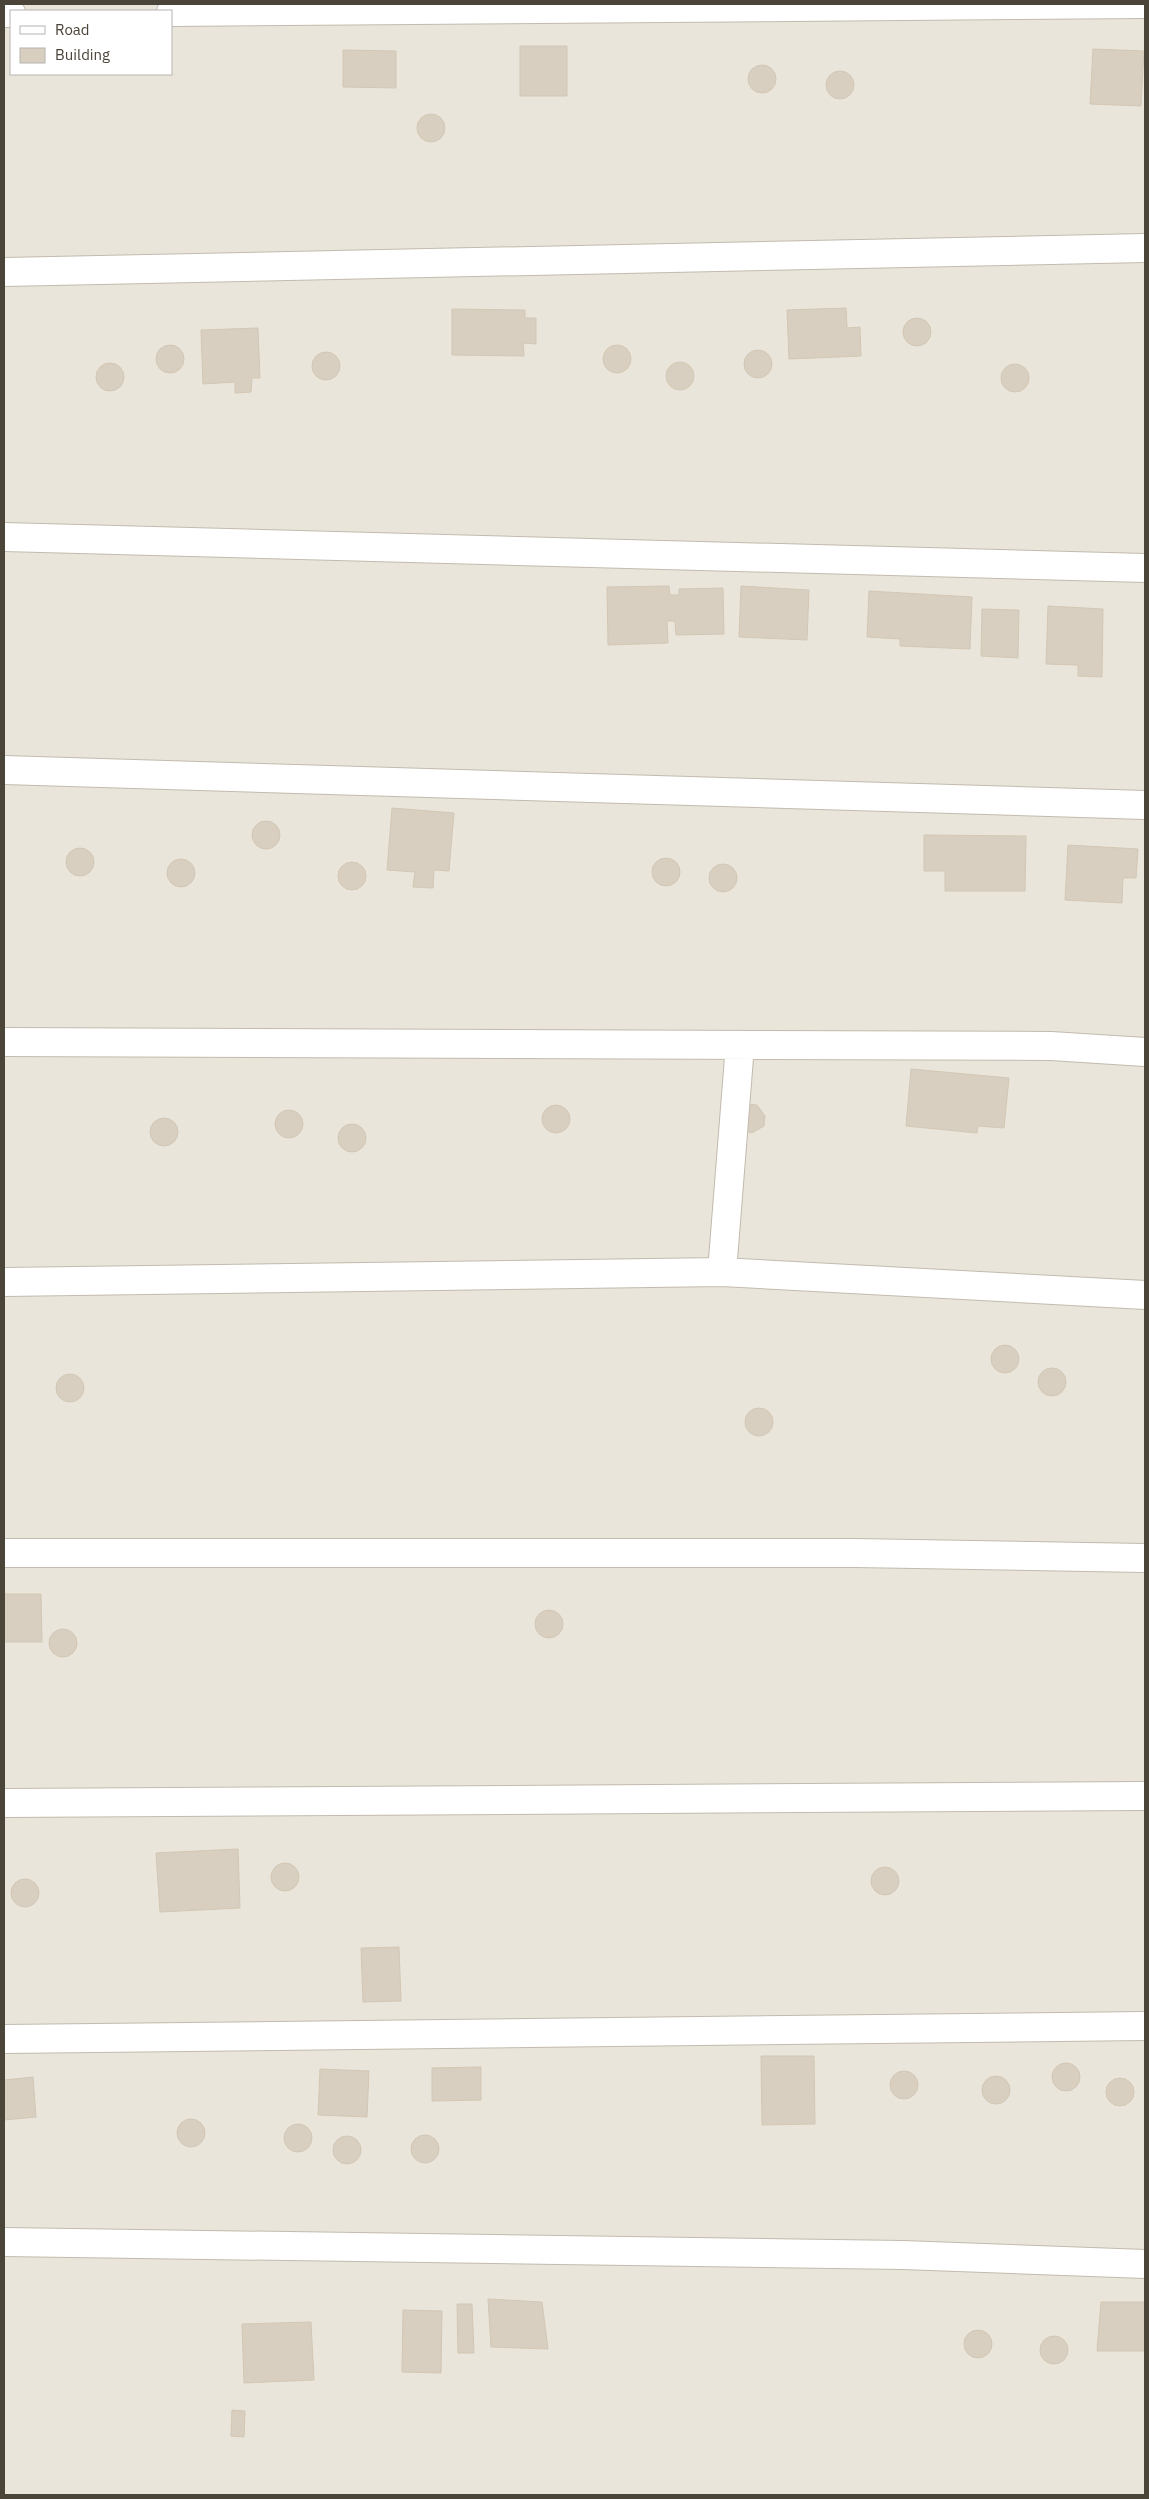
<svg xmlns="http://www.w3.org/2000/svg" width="1149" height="2499" font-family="'IBM Plex Sans',sans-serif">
<rect width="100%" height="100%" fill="#f6f3ec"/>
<path fill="#eae5da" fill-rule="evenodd" d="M4,4h1141v2491h-1141zM11,11h160v63h-160z"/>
<path fill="#d8cfc1" stroke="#d3c7b4" d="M520,46h47v50h-47z
M1093,49l51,2 -3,55 -51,-2z
M343,50l53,1v37l-53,-1z
M748 79a14 14 0 1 1 28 0a14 14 0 1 1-28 0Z
M826 85a14 14 0 1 1 28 0a14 14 0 1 1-28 0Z
M417 128a14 14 0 1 1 28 0a14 14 0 1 1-28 0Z
M846,308l1,20 13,-1 1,29 -72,3 -2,-49z
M452,309l73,1v8h11v26l-13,-1 1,13 -72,-1z
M903 332a14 14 0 1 1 28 0a14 14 0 1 1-28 0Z
M258,328l2,50h-8l-1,14 -16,1v-11l-32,2 -2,-54z
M603 359a14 14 0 1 1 28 0a14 14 0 1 1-28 0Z
M156 359a14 14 0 1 1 28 0a14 14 0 1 1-28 0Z
M744 364a14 14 0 1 1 28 0a14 14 0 1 1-28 0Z
M312 366a14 14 0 1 1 28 0a14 14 0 1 1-28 0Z
M666 376a14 14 0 1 1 28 0a14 14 0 1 1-28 0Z
M96 377a14 14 0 1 1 28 0a14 14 0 1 1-28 0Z
M1001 378a14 14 0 1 1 28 0a14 14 0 1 1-28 0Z
M669,586l1,9h9v-6l44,-1 1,46 -48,1 -1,-14h-8l1,22 -60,2 -1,-58z
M741,586l68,4 -2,50 -68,-3z
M869,591l103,6 -2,52 -70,-3v-7l-33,-2z
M1048,606l55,3 -1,68 -24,-1v-11l-32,-1z
M982,609l37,1 -1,48 -37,-2z
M392,808l62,5 -5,58 -15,-1 -1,18 -20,-1 2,-15 -28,-2z
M252 835a14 14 0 1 1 28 0a14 14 0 1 1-28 0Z
M924,835l102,1 -1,55h-80v-20h-21z
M1068,845l70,4 -2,29h-13l-1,25 -57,-3z
M66 862a14 14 0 1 1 28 0a14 14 0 1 1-28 0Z
M652 872a14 14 0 1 1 28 0a14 14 0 1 1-28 0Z
M167 873a14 14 0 1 1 28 0a14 14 0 1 1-28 0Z
M338 876a14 14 0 1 1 28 0a14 14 0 1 1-28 0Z
M709 878a14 14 0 1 1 28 0a14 14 0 1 1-28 0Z
M911,1069l98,9 -5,50 -26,-2 -1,7 -71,-7z
M747,1104l10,1 8,11 -1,10 -12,7 -9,-3z
M542 1119a14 14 0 1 1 28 0a14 14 0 1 1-28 0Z
M275 1124a14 14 0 1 1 28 0a14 14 0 1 1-28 0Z
M150 1132a14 14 0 1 1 28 0a14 14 0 1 1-28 0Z
M338 1138a14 14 0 1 1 28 0a14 14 0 1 1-28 0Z
M991 1359a14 14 0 1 1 28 0a14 14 0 1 1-28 0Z
M1038 1382a14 14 0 1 1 28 0a14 14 0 1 1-28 0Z
M56 1388a14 14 0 1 1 28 0a14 14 0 1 1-28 0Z
M745 1422a14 14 0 1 1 28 0a14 14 0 1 1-28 0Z
M4,1594h37l1,48h-38z
M535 1624a14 14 0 1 1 28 0a14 14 0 1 1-28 0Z
M49 1643a14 14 0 1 1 28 0a14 14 0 1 1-28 0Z
M238,1849l2,59 -80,4 -4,-59z
M271 1877a14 14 0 1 1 28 0a14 14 0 1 1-28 0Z
M871 1881a14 14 0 1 1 28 0a14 14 0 1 1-28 0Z
M11 1893a14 14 0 1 1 28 0a14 14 0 1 1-28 0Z
M399,1947l2,54 -38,1 -2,-54z
M761,2056h53l1,68 -53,1z
M1052 2077a14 14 0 1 1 28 0a14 14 0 1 1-28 0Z
M481,2067v33l-49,1v-33z
M320,2069l49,2 -2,46 -49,-2z
M890 2085a14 14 0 1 1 28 0a14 14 0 1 1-28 0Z
M982 2090a14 14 0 1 1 28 0a14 14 0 1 1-28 0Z
M33,2077l3,40 -32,3v-40z
M1106 2092a14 14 0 1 1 28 0a14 14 0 1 1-28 0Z
M177 2133a14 14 0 1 1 28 0a14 14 0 1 1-28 0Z
M284 2138a14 14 0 1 1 28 0a14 14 0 1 1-28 0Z
M411 2149a14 14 0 1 1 28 0a14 14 0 1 1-28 0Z
M333 2150a14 14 0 1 1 28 0a14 14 0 1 1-28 0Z
M488,2299l54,3 6,47 -57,-2z
M1101,2302h44v49h-48z
M457,2304h15l2,49h-16z
M403,2310l39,1 -1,62 -39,-1z
M311,2322l3,58 -70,3 -2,-59z
M964 2344a14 14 0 1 1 28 0a14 14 0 1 1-28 0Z
M1040 2350a14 14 0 1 1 28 0a14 14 0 1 1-28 0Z
M232,2410l13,1 -1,26 -13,-1z"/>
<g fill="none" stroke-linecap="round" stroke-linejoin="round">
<defs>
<path id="minor" d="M171,12l974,-8
M4,13h7
M4,272l1141,-24
M4,537l1141,31
M4,770l1141,35
M4,1042l1047,4 94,6
M722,1272l18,-227
M4,1282l718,-10 423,23
M4,1553h851l290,5
M4,1803l1141,-7
M4,2039l1141,-13
M4,2242l899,13 242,9"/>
</defs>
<use href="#minor" stroke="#c2bbae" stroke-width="30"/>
<use href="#minor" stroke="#fff" stroke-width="28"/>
</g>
<rect width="1149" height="2499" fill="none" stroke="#4b4439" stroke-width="10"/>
<rect x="10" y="10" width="162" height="65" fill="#ffffff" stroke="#b7b4b0"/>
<rect x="20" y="26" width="25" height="8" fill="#ffffff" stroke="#b7b4b0"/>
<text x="55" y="35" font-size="15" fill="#4b4439">Road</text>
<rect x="20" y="48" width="25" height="15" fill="#d8cfc1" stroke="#b7b4b0"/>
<text x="55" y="60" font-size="15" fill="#4b4439">Building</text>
</svg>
